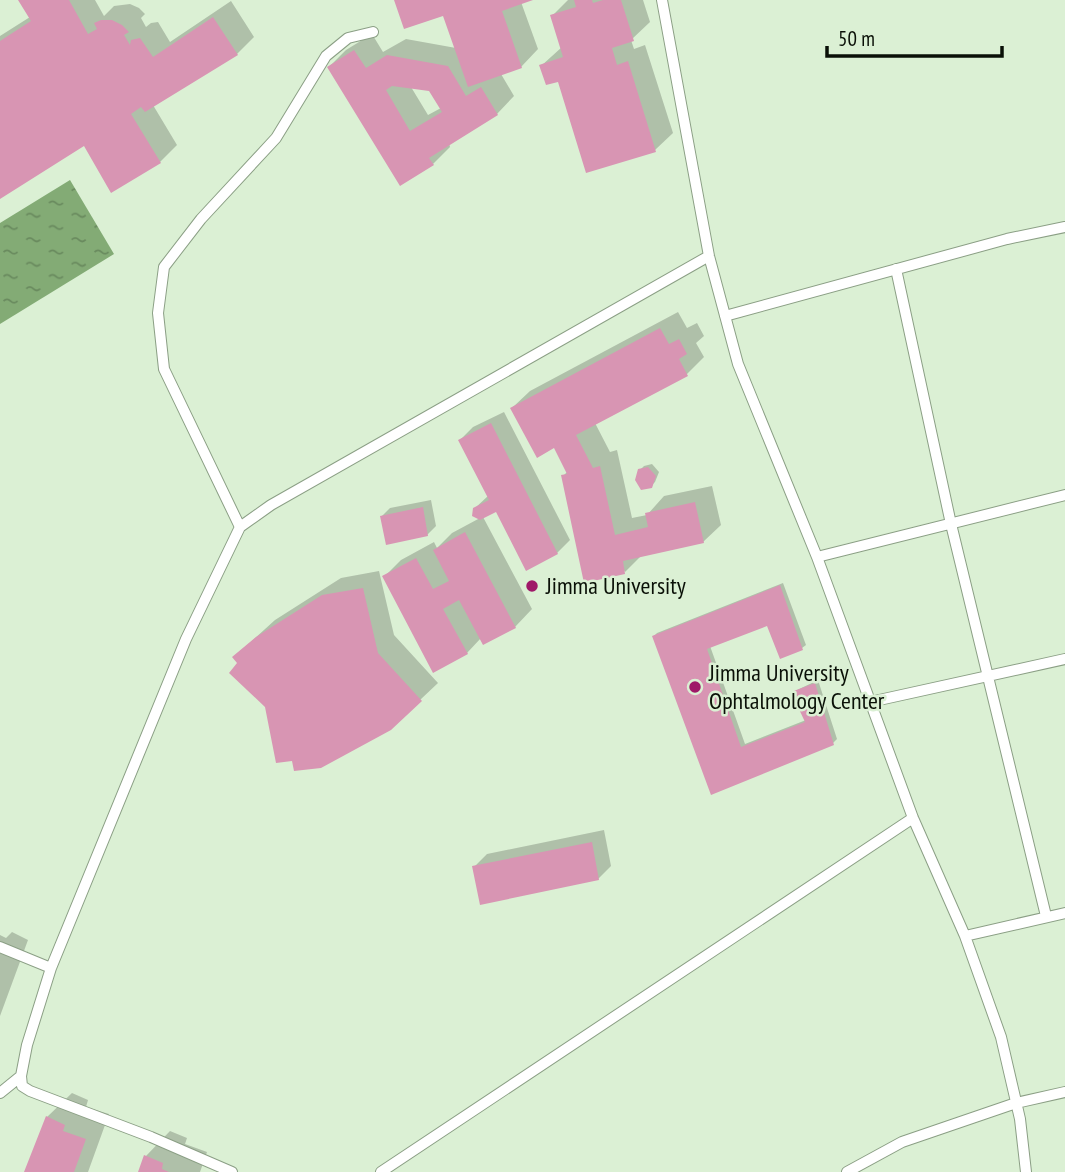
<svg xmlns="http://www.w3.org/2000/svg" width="1065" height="1172" font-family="'PT Sans Narrow',sans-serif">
<defs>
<pattern id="water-ripples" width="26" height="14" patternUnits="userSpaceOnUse" patternTransform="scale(1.75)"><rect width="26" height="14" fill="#83ab75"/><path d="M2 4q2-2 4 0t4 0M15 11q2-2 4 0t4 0" fill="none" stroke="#698a5e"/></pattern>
</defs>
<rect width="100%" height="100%" fill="#dbf0d4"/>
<path fill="url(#water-ripples)" d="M70,180l44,74 -114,70v-101z"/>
<path fill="#0003" fill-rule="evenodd" d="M20,0h75l9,16 10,-10 16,-2 9,4 6,6 -4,4 5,9 5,-4 7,-1 12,20 61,-41 23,36 -17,17 -84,51 24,40 -17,17 -75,-18 -85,53v-161l30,-19z
M396,0h133l-8,2 17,47 -17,18 -20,7 13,22 -17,18 -48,29 1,4 -17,17 -104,-97 17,-17 26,-16 11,18 23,-13 50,9 -12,-35zM411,87l19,2 11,19 -13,7z
M568,0h75l7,22 -19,18 3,9 11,-4 28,88 -18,17 -68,21 -28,-91 -18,-14 21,-19 -10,-31z
M678,312l9,16 10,-5 7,13 -8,7 8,14 -17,17 -92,49 15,29 7,-2 15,68 15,-3 17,-19 48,-10 9,39 -18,17 -62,14 -16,16 -62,-96 5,-5 -13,-25 -43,-38 18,-17z
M504,412l66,128 -13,13 -61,-44 -13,8 49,92 -17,18 -34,11 -14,15 -83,-76 17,-17 33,-18 3,6 15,-15 28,-15 -6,-9 15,-14 -29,-55 13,-13z
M652,464l7,8 -4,10 -4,4 -11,-16 4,-4z
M431,500l5,26 -9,9 -45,-19 8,-8z
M379,571l15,64 44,48 -18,17 -127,59 -27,-52 -32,-50 41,-37 66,-42z
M783,583l23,62 -4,3 -21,9 -13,-33 -58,22 35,98 61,-24 -13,-28 25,-12 19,59 -4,4 -121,50 -58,-157 3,-3z
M604,830l7,36 -13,13 -124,-12 13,-13z
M12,932l16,8 -28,76v-81l6,3z
M72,1093l16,7 -2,7 23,7 -21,58h-62l21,-55z
M170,1131l17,7 -2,6 22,8 -7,20h-60l6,-16z"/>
<path fill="#d895b3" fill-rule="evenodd" d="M18,0h51l19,34 9,-5 -3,-6 7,-3h11l10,5 7,7 -5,3 6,10 1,-5 9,-2 13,19 60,-40 25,38 -93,57 -4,-5 -10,7 30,49 -50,30 -27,-47 -84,53v-158l31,-20z
M394,0h139l-31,11 20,57 -54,19 -25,-71 -39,13z
M574,0h18l1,3 10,-3h18l13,41 -22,7 5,17 11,-4 28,91 -70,21 -28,-91 -12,3 -7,-20 24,-8 -13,-42 26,-8z
M354,50l12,18 21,-13 61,11 18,30 15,-9 17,28 -69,43 5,7 -34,21 -73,-119zM392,86l37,5 13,21 -32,19 -24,-41z
M660,328l9,16 10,-5 8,15 -8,5 9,17 -112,59 17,33 7,-2 15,69 33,-8 -3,-14 50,-11 9,41 -81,18 2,13 -41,9 -23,-108 6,-1 -13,-26 -17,10 -27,-50z
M491,423l67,131 -32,17 -30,-59 -16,8 -8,-4 1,-8 16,-8 -31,-60z
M648,467l8,9 -4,12 -11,2 -6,-10 3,-11z
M423,507l5,29 -42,9 -6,-29z
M465,532l51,96 -33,17 -24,-45 -16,9 25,45 -35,19 -51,-97 34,-18 17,31 16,-8 -16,-31z
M780,585l23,65 -23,9 -13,-33 -60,23 34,98 64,-25 -14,-30 24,-9 19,62 -123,50 -59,-159z
M363,588l15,65 44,48 -31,29 -70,38 -27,3 -2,-10 -16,2 -11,-56 -36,-34 8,-10 -5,-6 24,-20 66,-42z
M592,842l7,38 -119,25 -8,-39z
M46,1116l19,9 -2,6 23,8 -12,33h-50z
M144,1155l19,8 -1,6 7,3h-31z"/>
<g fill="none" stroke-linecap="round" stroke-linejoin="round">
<defs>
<path id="lane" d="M662,0l47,256 29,108 79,193 96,261 52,118 36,101 19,82 6,53
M896,269l55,255 95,392
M725,316l282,-77 58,-12
M240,527l-76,-158 -6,-56 6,-46 37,-48 75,-81 50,-82 22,-18 25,-6
M817,557l248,-62
M870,702l195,-43
M965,936l100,-23
M0,947l51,21
M0,1093l21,-17
M232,1172l-81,-35 -121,-46 -8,-5 -1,-10 6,-31 24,-77 135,-329 54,-112 31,-22 438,-249
M381,1172l532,-354
M847,1172l55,-30 114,-39 49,-11"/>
</defs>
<use href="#lane" stroke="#8b9f85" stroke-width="12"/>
<use href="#lane" stroke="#fff" stroke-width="10"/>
</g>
<g fill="#9f1968" stroke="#dbf0d4" stroke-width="2.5">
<circle cx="532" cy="586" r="7"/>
<circle cx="695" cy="687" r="7"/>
</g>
<g text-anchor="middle" stroke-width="5" stroke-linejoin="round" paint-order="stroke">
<g font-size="24" fill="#0a1007" stroke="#dbf0d4" text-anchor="start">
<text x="546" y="594">Jimma University</text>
<text x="709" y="681">Jimma University<tspan x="709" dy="28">Ophtalmology Center</tspan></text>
</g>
</g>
<path d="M827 46v10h175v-10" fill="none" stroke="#0a1007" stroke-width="3.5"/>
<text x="838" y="46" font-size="21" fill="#0a1007" stroke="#dbf0d4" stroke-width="5" paint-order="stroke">50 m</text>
</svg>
